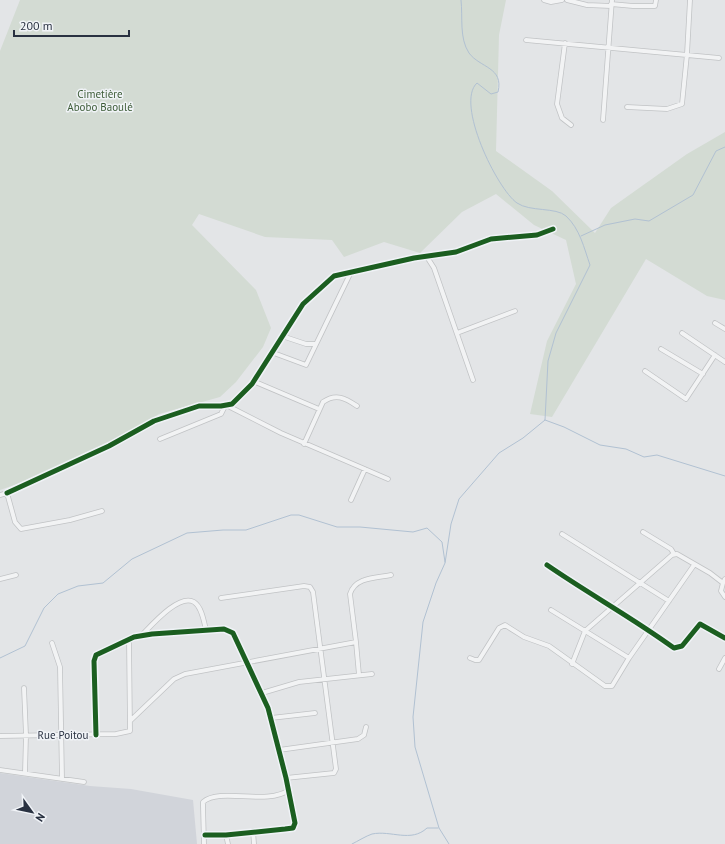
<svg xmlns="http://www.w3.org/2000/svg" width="725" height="844" font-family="'PT Sans',sans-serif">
<rect width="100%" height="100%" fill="#e3e5e7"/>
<path fill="#d1d4da" d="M0,773l90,13 41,3 62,11 4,44h-197z"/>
<path fill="#d3dbd3" d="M20,0h486l-7,35 -3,116 56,40 43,42 16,-25 76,-54 38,-22v168l-18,-4 -61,-37 -94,158 -22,-3 17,-73 29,-57 -10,-44 -32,-15 -38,-31 -34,18 -42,41 -36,-11 -40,15 -12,-17 -67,-3 -66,-23 -7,11 64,65 15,38 -8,19 -27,35 -16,15 -61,17 -45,28 -63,30 -51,18v-439z"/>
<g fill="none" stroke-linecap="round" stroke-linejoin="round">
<path stroke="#b1c1d2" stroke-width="1" d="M581,236l24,-11 30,-6 14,2 44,-26 23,-44 9,-4
M545,420l19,7 36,18 26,4 18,8 13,-2 68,21
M0,658l25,-12 19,-38 14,-14 20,-8 25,-3 29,-24 55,-26 36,-3h23l45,-15h8l38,12h23l53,5 14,-4 15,14 3,20
M352,844c6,-3 14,-8 20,-10 19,-4 39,9 55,-6h11
M449,844l-10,-16 -24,-81 -2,-30 10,-95 13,-39 9,-20 6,-39 8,-25 40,-46 24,-15 22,-18 3,-59 8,-28 34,-68c-6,-17 -10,-36 -24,-49 -10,-9 -36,-4 -49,-13 -20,-14 -62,-100 -40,-120l14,11 7,-2c6,-25 -18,-24 -29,-39 -10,-15 -6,-36 -8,-53"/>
<defs>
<path id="street" d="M544,0l7,2 11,-2
M567,0l20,5 24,1
M611,4l22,2h22l1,-6
M526,40l193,18
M565,43l-8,61 5,14 9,7
M627,107l40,2 15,-5 5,-50 3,-54
M603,120l9,-120
M427,257l7,11 39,112
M715,323l10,6
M457,333l58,-22
M682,333l43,29
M282,336l24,8h9
M661,349l42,25
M271,352l35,13 45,-93
M645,371l41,28 29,-44
M253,381l66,28
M228,406l53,27 107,46
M160,439l61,-25 4,-8
M304,444l19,-42c13,-9 22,-4 34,4
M7,493l102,-47 45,-25 45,-15h22l11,-2 20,-20 51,-80 31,-28 80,-18 42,-6 35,-13 46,-4 16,-6
M0,495l7,-2 8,29 6,7 49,-9 32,-9
M351,500l14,-31
M643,532l28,17 3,5
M562,534l107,67
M547,565c42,29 86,53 127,83l8,-2 18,-22 25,14
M0,579l16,-4
M723,583l-2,8 4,6
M221,598l83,-12 6,1 3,5 23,177 -2,4 -48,5
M551,610l78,48 65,-93
M142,635c9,-9 37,-42 52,-33 8,5 10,20 12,28
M356,642l3,33
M52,643l8,24 2,112
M470,658l5,2h4l20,-32 6,-3 19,12 25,9 56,40h7l17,-28
M572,664l13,-33 87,-76 5,-1 33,19 13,10 2,-4
M719,669l6,-11
M24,688l2,47 -1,38
M262,693l37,-11 73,-8
M271,718l44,-5
M131,720l43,-41 11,-5 171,-32 -6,-48c5,-17 26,-16 41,-19
M96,735l-2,-74 2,-6 38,-18 18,-3 72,-5 9,4 35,75 18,70 9,45 -2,5 -8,1 -59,6h-21
M0,736l116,-2 14,-3 -1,-92
M279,750l79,-11 6,-4 2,-8
M0,770l84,12
M253,831l1,13
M226,835l2,9
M204,844l-1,-38v-4c18,-15 63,4 86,-12"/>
</defs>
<use href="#street" stroke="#c1c3c5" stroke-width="5.5"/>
<use href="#street" stroke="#f2f3f4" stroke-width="4"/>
<defs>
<path id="cycleway" d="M7,493l102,-47 45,-25 45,-15h22l11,-2 20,-20 51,-80 31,-28 80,-18 42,-6 35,-13 46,-4 16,-6
M547,565c42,29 86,53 127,83l8,-2 18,-22 25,14
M96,735l-2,-74 2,-6 38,-18 18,-3 72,-5 9,4 35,75 18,70 9,45 -2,5 -8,1 -59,6h-21"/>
</defs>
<use href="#cycleway" stroke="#f0f3f7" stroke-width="8"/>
<use href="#cycleway" stroke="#1b5e20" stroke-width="5"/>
</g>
<g text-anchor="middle" stroke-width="3" stroke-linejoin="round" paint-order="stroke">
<g font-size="11" fill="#3d5c37" stroke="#f0f3f7">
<text x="100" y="98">Cimetière<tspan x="100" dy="13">Abobo Baoulé</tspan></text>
</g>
<g font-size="11" fill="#293141" stroke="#f0f3f7">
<text x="63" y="739">Rue Poitou</text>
</g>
</g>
<g transform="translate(32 812) rotate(123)" stroke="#f0f3f7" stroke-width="3" paint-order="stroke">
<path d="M0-3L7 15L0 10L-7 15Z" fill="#293141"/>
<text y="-6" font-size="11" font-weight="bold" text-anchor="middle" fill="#293141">N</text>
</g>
<path d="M14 30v6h115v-6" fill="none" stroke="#293141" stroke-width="2"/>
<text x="20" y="30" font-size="12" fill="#293141" stroke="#f0f3f7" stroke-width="3" paint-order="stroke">200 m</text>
</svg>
